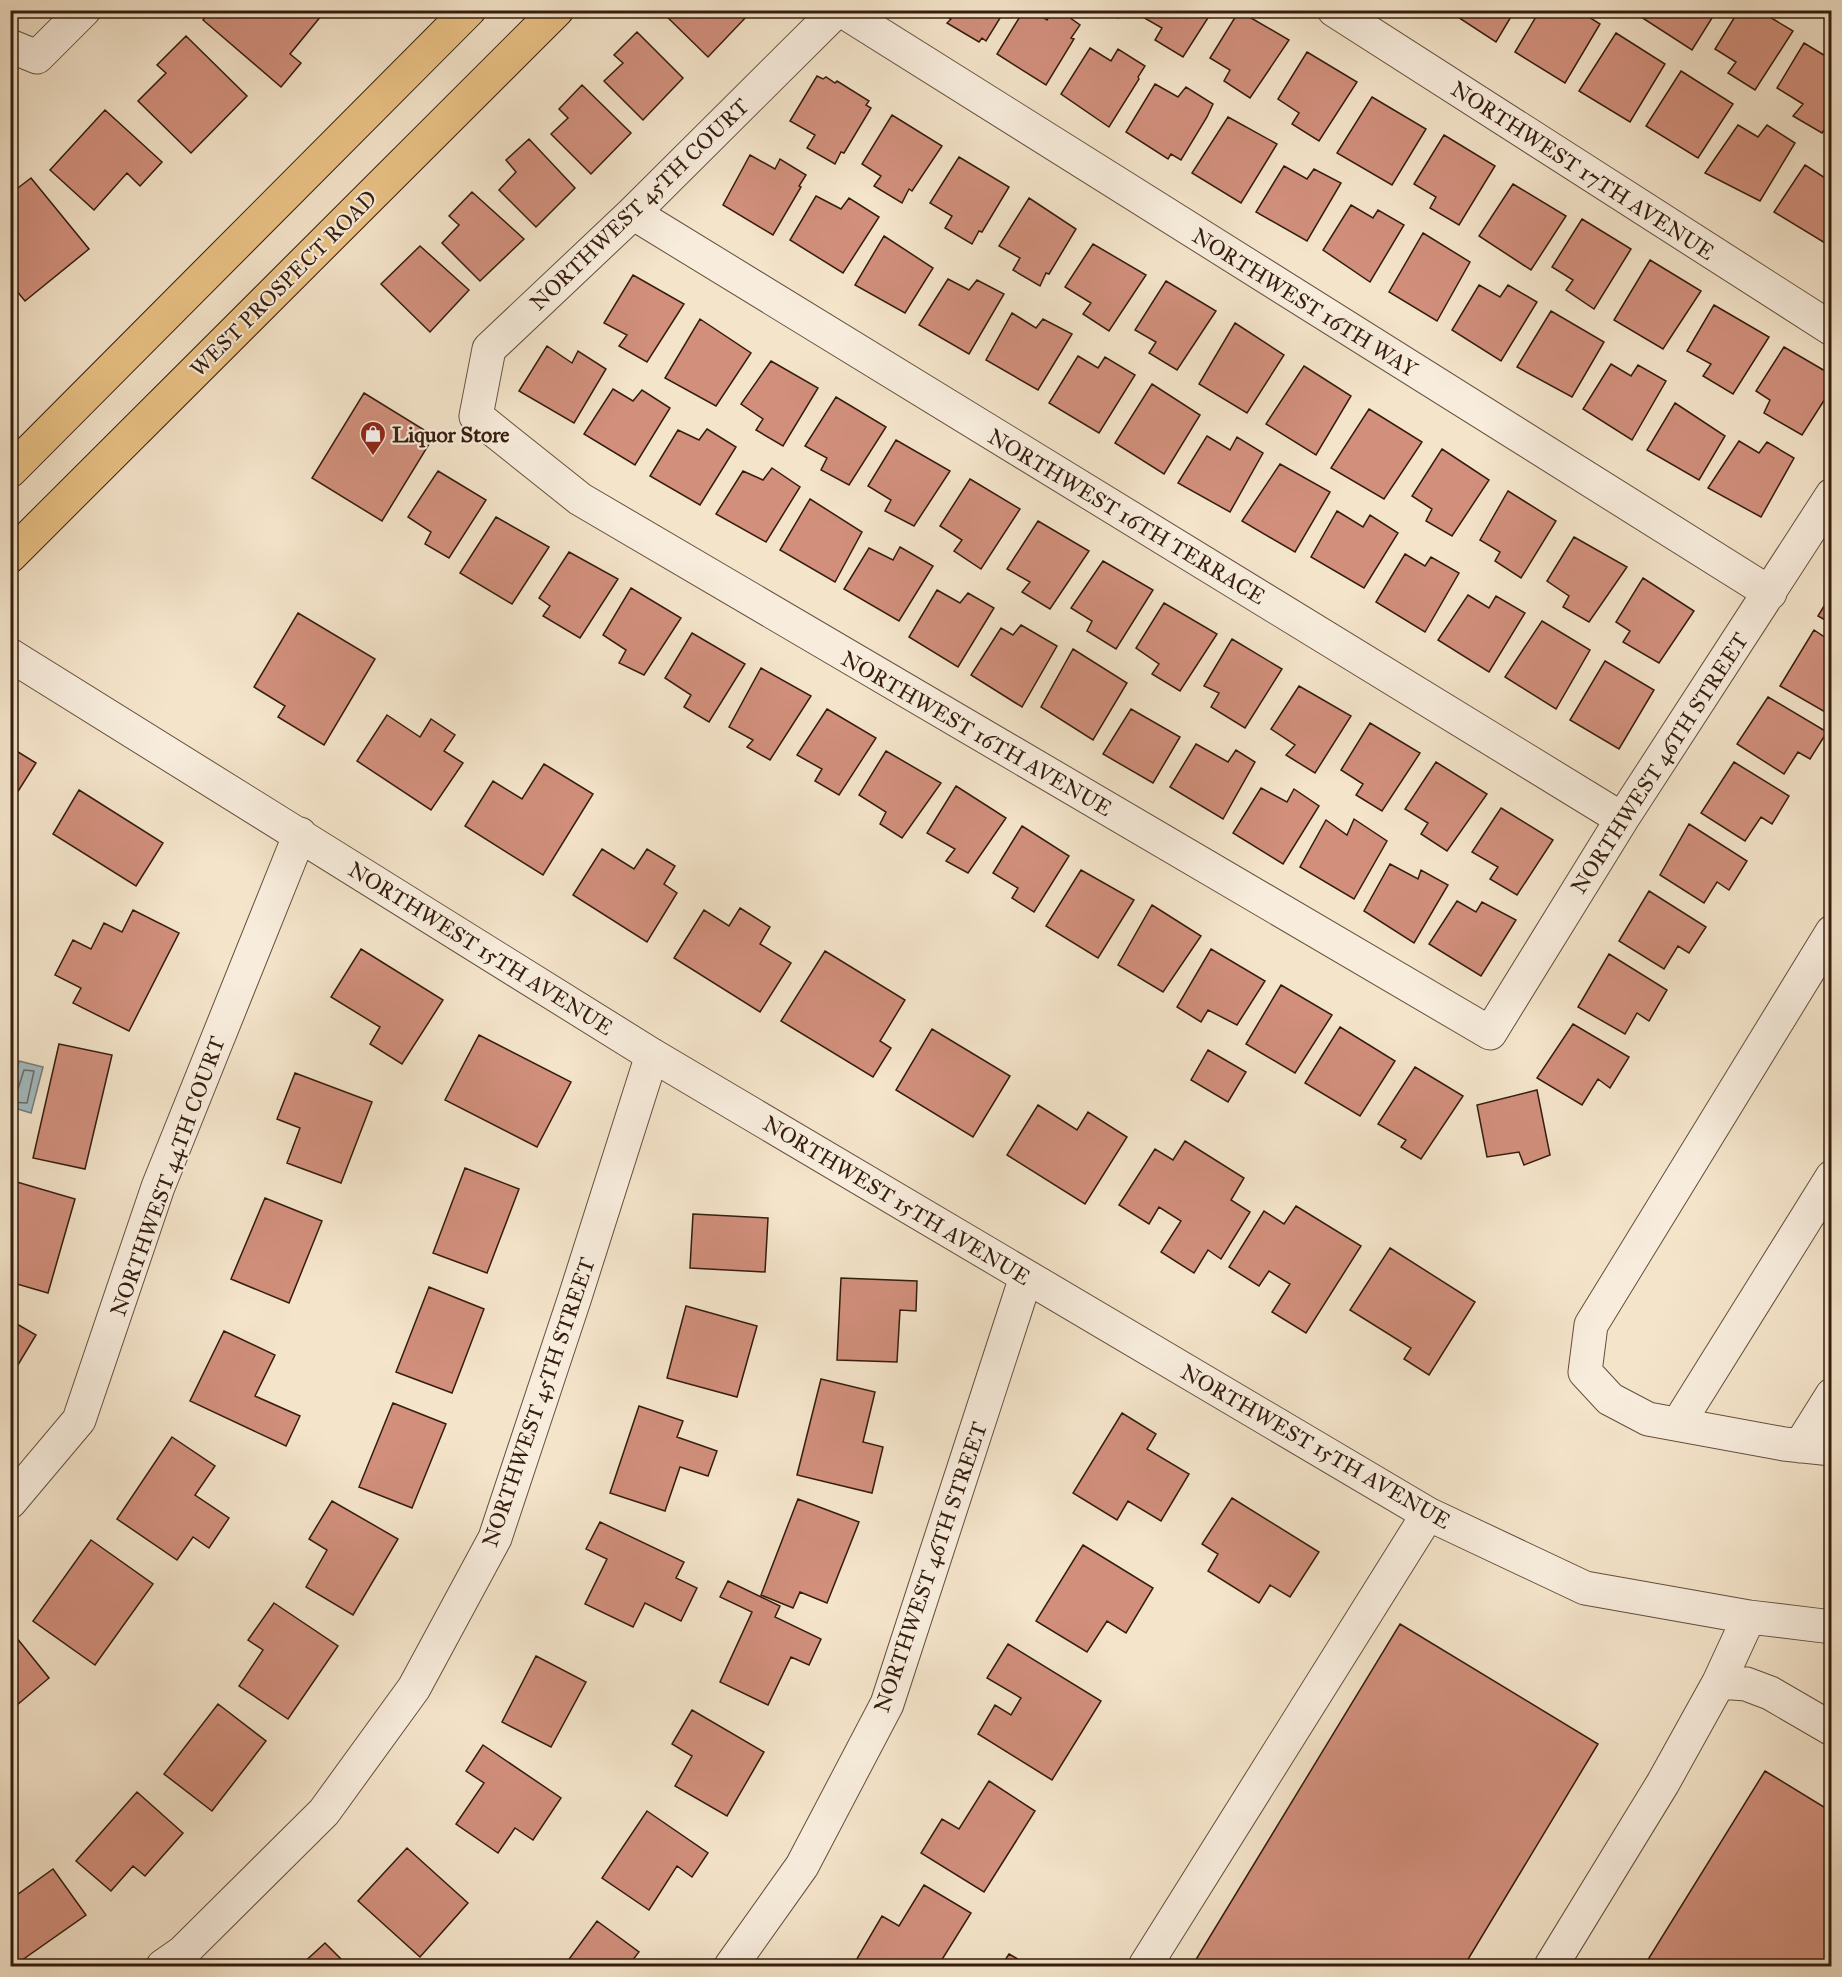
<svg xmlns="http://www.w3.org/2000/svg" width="1842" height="1977" font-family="'IM FELL Great Primer',serif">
<rect width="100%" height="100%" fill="#f4e4ca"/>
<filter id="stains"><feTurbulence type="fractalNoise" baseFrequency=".00333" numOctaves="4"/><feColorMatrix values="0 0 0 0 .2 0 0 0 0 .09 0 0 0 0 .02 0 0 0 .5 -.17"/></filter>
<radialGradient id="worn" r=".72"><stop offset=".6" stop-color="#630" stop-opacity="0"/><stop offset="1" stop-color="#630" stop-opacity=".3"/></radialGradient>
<path fill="#a1bcc2" stroke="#767c7a" stroke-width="1.5" d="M19,1061l24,6 -12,46 -20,-6v-10z"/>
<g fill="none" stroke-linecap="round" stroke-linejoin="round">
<path stroke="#6b6c68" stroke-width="1.5" d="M10,1092l8,-3 6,-19 10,1 -7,32 -17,-1"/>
</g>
<path fill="#d18f7c" stroke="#351d0d" stroke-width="1.5" d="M211,10h115l-36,44 11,9 -20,24 -78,-67z
M660,10h84l4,5 -40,42z
M936,10h69l-19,31 -4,-3 -3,4 -32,-19 4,-4z
M1024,10h8l15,10 6,-10h6l21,15 -9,13 3,1 -28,46 -49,-31z
M1104,10h18l-4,8z
M1145,10h68l-30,47 -28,-17 7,-12 -21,-12z
M1447,10h68l-19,32z
M1540,10h38l22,14 -35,59 -50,-31z
M1645,10h72l-25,40 -51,-33z
M1739,10h19l35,21 -38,59 -27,-17 8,-11 -21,-13z
M1239,11l50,29 -39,58 -26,-17 6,-11 -20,-12z
M637,32l46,46 -40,42 -39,-39 19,-18 -9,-8z
M1616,33l49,31 -35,58 -51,-31z
M186,36l61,60 -56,57 -53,-52 28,-28 -9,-8z
M1804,43l28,17v59l-10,14 -29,-17 10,-12 -26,-16z
M1090,48l21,13 7,-12 27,17 -7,11 1,2 -30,48 -48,-33z
M1307,52l50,30 -38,59 -27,-17 7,-11 -21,-14z
M1681,71l52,33 -35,54 -52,-32z
M817,76l6,3 3,-2 9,6 2,-2 32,20 -3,4 5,3 -27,45 -3,-1 -6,12 -28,-16 8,-13 -25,-14z
M1155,84l23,13 8,-10 27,17 -6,13 -26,43 -10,-6 -3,5 -42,-27z
M582,85l49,48 -40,41 -40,-40 17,-16 -9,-9z
M1372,97l54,32 -34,56 -55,-32z
M105,110l57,52 -22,24 -13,-13 -33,37 -44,-40z
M892,115l50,31 -30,45 -3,-2 -7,14 -28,-17 7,-10 -19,-12z
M1228,117l49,27 -36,59 -49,-30z
M1738,125l20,12 9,-12 28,18 -35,58 -55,-28z
M1444,135l51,31 -36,59 -29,-17 6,-11 -22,-13z
M529,139l46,49 -39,39 -37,-37 17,-18 -10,-12z
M750,155l25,14 5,-10 26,16 -7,11 2,1 -28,48 -50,-30z
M959,157l50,30 -27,45 -3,-1 -7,13 -27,-16 7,-12 -22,-13z
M1805,165l20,13 7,-11v64l-7,12 -51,-31z
M1284,166l23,13 7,-10 27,14 -34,58 -51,-29z
M31,178l58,71 -64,52 -15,-18v-89z
M1513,184l53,32 -35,54 -52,-34z
M472,192l52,47 -44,42 -38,-38 17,-18 -10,-9z
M816,196l25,13 8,-11 30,19 -36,56 -53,-33z
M1029,198l47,31 -27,45 -3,-1 -6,13 -27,-16 7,-12 -21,-12z
M1351,205l22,13 5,-8 26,15 -34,57 -47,-32z
M1582,219l49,30 -37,60 -28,-19 7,-10 -21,-13z
M1423,233l47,29 -33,59 -48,-29z
M884,236l49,32 -28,45 -50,-28z
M1093,244l53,31 -37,56 -26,-17 8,-11 -26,-16z
M420,246l49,44 -39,42 -49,-48z
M1650,260l51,31 -38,58 -49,-29z
M633,275l51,29 -37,58 -28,-16 8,-11 -23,-12z
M948,279l21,11 8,-10 27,14 -35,60 -50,-29z
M1166,281l50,30 -39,59 -28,-17 7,-11 -21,-12z
M1479,285l21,12 8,-12 29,17 -36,59 -49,-31z
M1714,305l55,32 -36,57 -30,-18 8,-12 -24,-13z
M1551,311l53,31 -32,55 -55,-30z
M1012,313l24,15 7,-9 29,15 -34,56 -52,-30z
M700,319l51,34 -35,53 -51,-28z
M1235,323l49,32 -37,58 -48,-29z
M547,346l25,17 6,-12 28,18 -32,54 -55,-32z
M1784,347l48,28v13l-30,47 -38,-22 6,-13 -14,-9z
M1078,356l20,12 7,-11 30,18 -36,58 -50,-30z
M771,361l47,27 -35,58 -27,-16 7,-11 -22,-15z
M1611,364l20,12 7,-11 28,16 -34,59 -49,-31z
M1304,366l47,30 -35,59 -50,-31z
M1152,384l48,31 -36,59 -49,-31z
M613,389l20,12 9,-11 28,18 -35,57 -51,-31z
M364,393l70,43 -52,85 -70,-43z
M836,397l50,30 -37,58 -28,-15 6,-12 -22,-12z
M1675,403l50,33 -26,44 -52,-30z
M1369,409l53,33 -38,57 -53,-31z
M707,429l29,18 -36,58 -50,-29 28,-46 21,10z
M1207,436l23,14 7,-13 26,16 -33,59 -52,-29z
M896,440l54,31 -36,55 -29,-15 6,-11 -23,-14z
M1739,441l20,12 8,-11 27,16 -33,59 -53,-29z
M1442,449l47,31 -37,56 -26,-15 6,-12 -20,-13z
M1280,464l50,28 -35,60 -53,-31z
M772,468l28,19 -34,55 -50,-28 27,-43 20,9z
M438,471l48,29 -37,58 -24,-14 6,-12 -23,-15z
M970,479l50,30 -39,60 -27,-18 8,-11 -22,-14z
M1508,491l48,30 -35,57 -26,-17 5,-9 -20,-12z
M810,499l52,33 -27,50 -55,-32z
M1337,511l26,16 7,-12 28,18 -34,55 -53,-31z
M496,517l53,30 -37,57 -52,-31z
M1038,521l51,30 -39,58 -28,-17 8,-10 -23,-13z
M1574,537l53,30 -38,55 -26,-15 6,-11 -22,-15z
M900,547l33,19 -34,55 -55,-32 25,-41 24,12z
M569,552l49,27 -38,59 -37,-22 7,-10 -11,-8z
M1405,554l20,12 6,-9 28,16 -34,59 -49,-30z
M1103,561l50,29 -37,59 -29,-18 5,-10 -21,-13z
M1643,578l51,33 -35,52 -36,-21 7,-11 -14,-9z
M631,588l50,30 -37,57 -25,-12 7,-13 -23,-15z
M937,590l23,13 8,-10 26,15 -36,59 -49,-30z
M1832,593v31l-14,-8z
M1468,595l21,13 7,-12 29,17 -36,59 -51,-32z
M1164,603l53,31 -37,57 -28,-17 7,-10 -23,-16z
M298,613l77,46 -51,86 -46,-28 7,-11 -31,-19z
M1542,621l48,29 -34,59 -51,-32z
M1021,625l36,21 -35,61 -51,-32 30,-47 12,7z
M1814,630l18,12v74l-52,-30z
M692,633l53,31 -36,58 -25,-15 7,-12 -26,-17z
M1232,639l50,30 -37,59 -34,-21 8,-14 -15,-7z
M1073,649l54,34 -34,57 -52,-33z
M1605,661l49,29 -35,59 -49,-29z
M761,668l50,28 -41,64 -23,-13 6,-7 -24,-13z
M1299,686l52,30 -36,57 -29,-18 9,-10 -24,-16z
M1768,697l59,35 -17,27 -12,-7 -14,22 -47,-30z
M827,709l49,29 -37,57 -24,-14 7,-12 -25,-14z
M1131,709l49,28 -27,46 -50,-29z
M387,715l33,22 11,-18 24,16 -11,16 19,12 -32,47 -74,-49z
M1370,723l50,30 -38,58 -26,-16 7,-11 -22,-14z
M1196,744l32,18 8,-12 19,12 -32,57 -53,-32z
M10,747l26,16 -26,41z
M886,751l55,32 -39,55 -22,-14 6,-12 -27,-17z
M1436,762l51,32 -40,57 -26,-17 7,-11 -23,-14z
M1734,762l55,34 -17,28 -11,-7 -16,24 -44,-28z
M544,764l49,30 -50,81 -78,-49 28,-45 29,18z
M956,786l50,32 -38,55 -22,-12 9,-12 -28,-16z
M1261,788l26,14 7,-13 25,17 -36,58 -50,-31z
M79,790l84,53 -27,43 -83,-52z
M1501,808l52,32 -36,55 -27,-16 8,-12 -26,-15z
M1354,819l33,22 -33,58 -54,-32 26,-47 21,15z
M1689,824l58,37 -18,29 -12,-8 -13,21 -44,-28z
M1022,826l47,30 -35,56 -22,-14 6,-10 -25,-15z
M602,849l32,20 13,-20 28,17 -11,18 13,9 -30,49 -74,-47z
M1390,864l28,15 3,-9 27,15 -34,58 -50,-32z
M1081,870l53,30 -36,58 -52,-32z
M1649,891l57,36 -17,26 -11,-7 -14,23 -45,-28z
M1457,901l19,11 6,-10 34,18 -35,56 -52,-32z
M1152,905l49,31 -38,56 -45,-27z
M740,908l30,19 -10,17 31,19 -31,49 -86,-54 30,-48 25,16z
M133,910l46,23 -50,98 -56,-28 8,-15 -26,-13 18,-35 18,9 13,-26 18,9z
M361,949l82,51 -41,64 -32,-20 10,-17 -49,-30z
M1211,949l54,32 -28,44 -29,-15 -7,12 -24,-15z
M825,951l80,49 -25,41 11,7 -18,29 -92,-56z
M1609,954l58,36 -18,31 -12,-8 -12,21 -47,-27z
M1281,985l51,30 -37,58 -49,-29z
M1573,1024l56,33 -19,31 -12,-9 -16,26 -45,-27z
M1340,1027l55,34 -35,55 -55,-33z
M932,1029l78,47 -37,61 -77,-47z
M479,1035l92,47 -34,65 -92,-47z
M59,1044l53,11 -27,114 -52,-11z
M1208,1050l38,22 -18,30 -37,-22z
M1415,1067l48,29 -42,63 -20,-12 5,-7 -28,-16z
M295,1073l77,29 -31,81 -54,-20 13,-35 -23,-9z
M1537,1090l13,65 -26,10 -5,-13 -32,5 -10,-52z
M1038,1105l39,25 11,-18 39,25 -42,67 -78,-49z
M1185,1141l59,37 -13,22 19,12 -29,47 -13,-9 -14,23 -33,-21 20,-31 -22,-14 -10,17 -30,-19 36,-56 18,11z
M465,1168l54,21 -32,84 -54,-20z
M10,1180l65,19 -27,94 -38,-11z
M265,1198l57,23 -33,82 -58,-24z
M1296,1206l65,40 -55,87 -34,-21 18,-28 -21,-13 -10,15 -30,-19 35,-56 20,13z
M693,1214l75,4 -3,54 -75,-4z
M1390,1248l85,54 -46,73 -25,-16 7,-11 -61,-38z
M841,1278l76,3 -1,30 -16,-1 -3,52 -60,-2z
M429,1287l55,22 -32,84 -56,-21z
M686,1306l71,20 -20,71 -70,-19z
M10,1320l26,15 -26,43z
M224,1331l51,24 -20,41 45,20 -14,30 -96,-45z
M821,1379l54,13 -12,50 20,5 -11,46 -75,-18z
M393,1403l53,21 -34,84 -53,-21z
M639,1406l44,15 -6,16 40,14 -9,25 -28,-9 -15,44 -55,-18z
M1122,1413l34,21 -9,15 42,25 -28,47 -33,-20 -11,19 -44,-27z
M172,1437l43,29 -20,29 34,23 -20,30 -16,-11 -16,23 -60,-41z
M1232,1498l87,54 -29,45 -20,-12 -11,18 -51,-32 10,-17 -16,-10z
M798,1499l61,23 -32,81 -27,-11 -7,16 -32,-13z
M332,1501l66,38 -45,76 -47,-28 21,-37 -18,-11z
M600,1522l84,40 -8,16 21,10 -16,33 -36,-18 -12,24 -48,-23 22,-45 -21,-10z
M91,1540l62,44 -58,81 -62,-44z
M1083,1545l70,43 -27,45 -19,-12 -20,31 -51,-31z
M728,1581l52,25 -5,11 46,22 -12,26 -18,-8 -23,48 -48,-23 32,-70 -32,-15z
M274,1603l64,43 -50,73 -49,-33 24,-36 -15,-10z
M1400,1624l198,120 -134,222h-272z
M16,1637l33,41 -39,33v-69z
M1008,1644l93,57 -49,79 -74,-46 17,-29 16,10 10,-17 -34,-20z
M536,1656l50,26 -35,65 -49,-25z
M218,1704l48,37 -54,70 -48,-37z
M692,1710l72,42 -37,64 -52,-30 17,-30 -20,-12z
M483,1745l78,53 -28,42 -18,-12 -17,25 -42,-29 28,-41 -18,-12z
M1765,1771l67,41v154h-188z
M989,1781l46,30 -51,81 -63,-39 21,-34 17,10z
M137,1792l46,41 -38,43 -12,-10 -22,25 -35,-30z
M647,1811l61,42 -16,24 -15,-11 -28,44 -47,-32z
M407,1848l61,55 -48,54 -62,-56z
M53,1869l33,46 -71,50 -5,-6v-59z
M924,1885l47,28 -33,53h-76l-7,-4 27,-46 17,10z
M597,1921l42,31 -11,14h-64z
M325,1943l23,23h-48z
M1009,1954l21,12h-29z"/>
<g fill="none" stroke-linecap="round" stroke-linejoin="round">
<defs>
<path id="minor" d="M837,10l-204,203 -144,136 -13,67 104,83 910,534 132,-214 210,-324
M841,10l929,583
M1334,10l498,319
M10,46l27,11 47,-47
M633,213l989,606
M10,655l642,400 776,459 157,74 164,29 83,10
M1832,932l-241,393 -6,47 25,27 38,20 136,25 48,5
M1678,1424l154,-247
M1800,1446l32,-51
M10,1502l69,-82 79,-233 142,-353
M1719,1682l27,2 24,9 62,36
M163,1966l20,-14 141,-140 90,-124 81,-150 80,-241 77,-242
M731,1966l71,-100 85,-162 139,-427
M1145,1966l283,-452
M1551,1966l112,-183 56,-101 30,-65"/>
<path id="major" d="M10,471l459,-461
M10,556l547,-546"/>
</defs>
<use href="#minor" stroke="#654f3c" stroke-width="35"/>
<use href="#major" stroke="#351d0d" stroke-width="35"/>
<use href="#minor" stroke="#f8eddd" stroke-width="33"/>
<use href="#major" stroke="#eac285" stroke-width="33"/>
</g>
<defs>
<symbol id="shop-pin" viewBox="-11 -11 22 30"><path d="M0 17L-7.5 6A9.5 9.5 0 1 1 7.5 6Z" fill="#8f2418" stroke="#f8eddd"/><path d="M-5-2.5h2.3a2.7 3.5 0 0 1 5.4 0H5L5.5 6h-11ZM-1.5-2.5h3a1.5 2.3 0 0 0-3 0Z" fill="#fff"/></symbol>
</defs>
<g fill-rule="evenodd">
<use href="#shop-pin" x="358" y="419" width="30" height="40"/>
</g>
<g text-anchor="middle" stroke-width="4.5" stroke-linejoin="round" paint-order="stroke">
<g font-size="22" fill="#351d0d" stroke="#f8eddd">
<text transform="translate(1583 170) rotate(33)" y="8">NORTHWEST 17TH AVENUE</text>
<text transform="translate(639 204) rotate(-44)" y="8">NORTHWEST 45TH COURT</text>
<text transform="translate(283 283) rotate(-45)" y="8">WEST PROSPECT ROAD</text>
<text transform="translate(1305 302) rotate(32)" y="8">NORTHWEST 16TH WAY</text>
<text transform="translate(1127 516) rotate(31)" y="8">NORTHWEST 16TH TERRACE</text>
<text transform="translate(977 733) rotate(30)" y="8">NORTHWEST 16TH AVENUE</text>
<text transform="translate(1659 763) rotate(-57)" y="8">NORTHWEST 46TH STREET</text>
<text transform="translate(481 948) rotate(32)" y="8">NORTHWEST 15TH AVENUE</text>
<text transform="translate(167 1176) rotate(-70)" y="8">NORTHWEST 44TH COURT</text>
<text transform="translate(897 1200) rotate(31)" y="8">NORTHWEST 15TH AVENUE</text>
<text transform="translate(538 1402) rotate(-71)" y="8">NORTHWEST 45TH STREET</text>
<text transform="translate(1316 1446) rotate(30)" y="8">NORTHWEST 15TH AVENUE</text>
<text transform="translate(930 1567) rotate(-71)" y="8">NORTHWEST 46TH STREET</text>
</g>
<g font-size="22" font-weight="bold" fill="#351d0d" stroke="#f8eddd" text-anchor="start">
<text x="392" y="442">Liquor Store</text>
</g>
</g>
<rect width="1842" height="1977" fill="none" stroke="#f4e4ca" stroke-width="36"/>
<rect x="12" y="12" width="1818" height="1953" fill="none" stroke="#351d0d" stroke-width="3"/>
<rect x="18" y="18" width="1806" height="1941" fill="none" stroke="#351d0d" stroke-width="1.5"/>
<rect width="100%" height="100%" filter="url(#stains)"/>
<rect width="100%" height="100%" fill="url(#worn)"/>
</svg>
